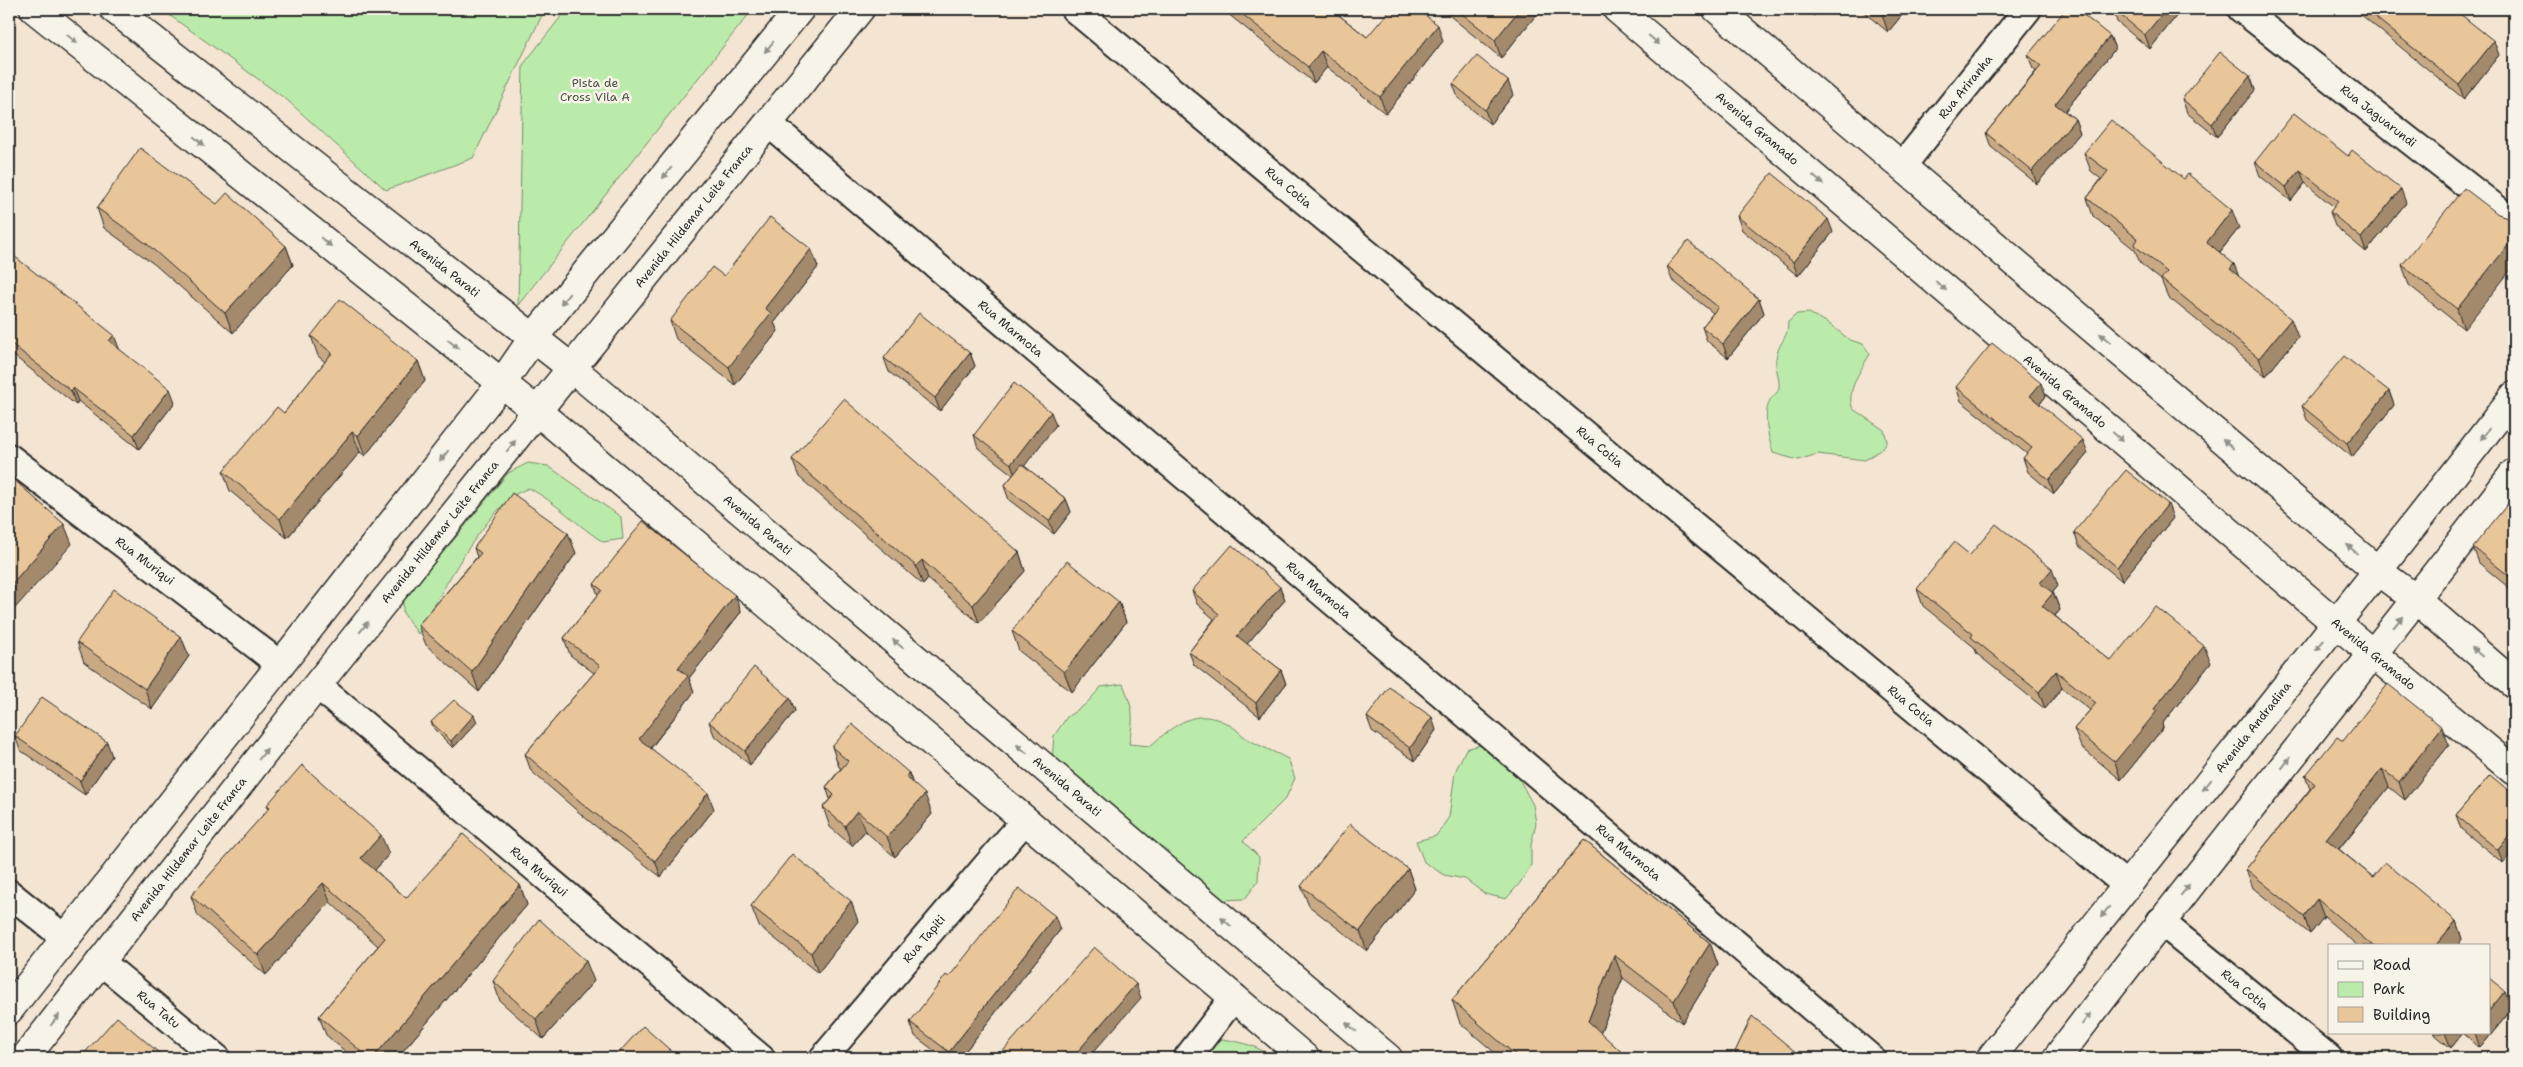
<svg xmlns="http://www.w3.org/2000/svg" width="2523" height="1067" font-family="'Shantell Sans',sans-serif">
<rect width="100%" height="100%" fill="#f3e5d1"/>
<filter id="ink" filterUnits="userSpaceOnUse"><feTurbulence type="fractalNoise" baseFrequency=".02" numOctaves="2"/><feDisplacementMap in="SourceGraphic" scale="10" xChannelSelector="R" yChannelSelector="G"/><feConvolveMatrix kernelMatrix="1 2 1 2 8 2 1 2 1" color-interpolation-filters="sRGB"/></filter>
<g filter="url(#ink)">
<path fill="#bbebaa" stroke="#738b6a" d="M161,9h384l-72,149 -87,32 -99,-90z
M567,9h186l-235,296 5,-240z
M1809,313l19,10 22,17 13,4 7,10c-9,16 -25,38 -17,55l31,21 3,11 -4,7 -18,12 -47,-6 -20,6 -25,-7c-4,-16 -11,-36 -3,-53 3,-4 8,-7 9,-12 1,-13 -6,-22 -2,-34 4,-15 11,-15 11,-32l9,-8z
M528,463l20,3 73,51 2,22 -20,3c-26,-17 -46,-39 -74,-54 -7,3 -15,6 -20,11 -39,37 -65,90 -91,135l-15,-21v-22l49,-49 56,-69z
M1123,684c11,28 11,31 6,60l21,2c25,-21 45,-40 78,-22 8,4 14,12 21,16 13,7 26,12 39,19l7,19 -9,20 -43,43 16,16 -1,24 -13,18 -24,1 -169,-140 2,-24 13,-19 19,-13 15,-17z
M1484,744l17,10 17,23 15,28 3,18 -5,22v20l-11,18 -14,16 -21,-5 -20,-15 -21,-4 -20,-13 -8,-21 20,-5 13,-19 6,-45 11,-23z
M1222,1039c20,3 36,7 52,19h-75z"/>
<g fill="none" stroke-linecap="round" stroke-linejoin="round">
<defs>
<g id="minor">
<path id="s1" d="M1074,9l1052,876"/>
<path id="s2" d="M2241,9l273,213"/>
<path id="s3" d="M768,123l1103,935"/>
<path id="s4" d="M1903,165l125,-156"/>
<path id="s5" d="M9,457l272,208"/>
<path id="s6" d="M317,685l444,373"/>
<path d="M9,893l57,46"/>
<path id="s7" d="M2160,921l169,137"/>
<path id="s8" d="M100,961l117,97"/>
<path id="s9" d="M823,1058l202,-238"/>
<path d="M1187,1058l47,-61"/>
</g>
<g id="tertiary">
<path d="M34,9l504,403 487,408 280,238"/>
<path id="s10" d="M114,9l459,360 815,689"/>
<path id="s11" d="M1617,9l720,615 177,147"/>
<path d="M1717,9l662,563 38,28 97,84"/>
<path d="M9,1010l493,-627 31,-45 267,-329"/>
<path id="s12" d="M25,1058l292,-373 543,-676"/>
<path id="s13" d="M1991,1058c173,-222 352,-439 523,-662"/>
<path d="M2057,1058c149,-198 306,-388 457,-585"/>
</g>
</defs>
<use href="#minor" stroke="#2b2b2b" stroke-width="30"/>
<use href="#tertiary" stroke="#2b2b2b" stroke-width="31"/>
<use href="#minor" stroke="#f7f3e8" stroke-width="26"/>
<use href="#tertiary" stroke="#f7f3e8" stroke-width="28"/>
</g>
<path fill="#c8a984" stroke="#2b2b2b" d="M1222,9h109l36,28 76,4 -57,73 -59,-47 -13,16z
M1443,9h98l-40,49 -57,-47z
M1806,9h14l-6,7z
M1860,9h47l-19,23z
M2113,9h69l-32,40 -33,-27z
M2354,9h100l45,46 -35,44z
M2110,36l5,13 -50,62 10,8 5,14 -43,51 -46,-37 -5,-14 50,-62 -3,-2 -5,-14z
M2250,76l5,14 -38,47 -30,-24 -5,-14z
M1453,84l60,11 -23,29 -32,-26z
M2084,153l155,75 -19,24 19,25 59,60 -32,39 -98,-79 -7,-17 -21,-17 -5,-13 -42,-34 -6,-18 14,-19 -10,-8z
M2348,156l58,47 -40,49 -31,-26 -5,-14 4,-5 -29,-24 -14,18 -31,-25 -5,-14z
M217,204l69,42 7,19 -60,68 -79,-69 -50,-36 -7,-20z
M2498,214l-34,115 -55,-44 -7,-20z
M1737,216l96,16 -35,44 -56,-46z
M811,249l7,18 -44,56 4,8 -43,54 -59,-46 -6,-18 54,-45z
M9,252l110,96v1l56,53 -36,47 -61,-48 -2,4 -67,-53z
M1667,266l92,33 5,14 -36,45 -21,-17 -5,-14 11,-14 -41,-33z
M311,336l107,25 7,20 -60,75 -5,-4 -73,86 -57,-47 -7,-20 61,-58 41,-51 -7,-6z
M970,353l5,13 -35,45 -51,-39 -5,-14z
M1956,387l90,9 -6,8 48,49 -34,41 -26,-22 -5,-14 4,-4 -66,-53z
M2389,391l5,14 -42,52 -45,-37 -5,-14z
M1056,425l-32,41 42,33 5,13 -17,22 -45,-34 -5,-14 9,-11 -35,-27 -4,-13z
M792,459l227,93 6,19 -46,52 -51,-44 -5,6 -124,-108z
M2514,504v88l-35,-29 -6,-16z
M2173,518l-51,63 -43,-35 -5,-14z
M474,548l102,5 -97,139 -53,-47 -8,-20 59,-68z
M1970,555l88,31 -5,6 7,18 -5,6 56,45 100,2 -49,61 1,4 -42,52 -40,-33 -7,-18 16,-19 -28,-22 -17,21 -68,-55 -3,-7 -51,-41 -6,-17z
M594,584l141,11 6,17 -52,66 5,14 -43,56 63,61 -53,68 -72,-56 -58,-50 -6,-17 69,-81 -24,-18 -6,-17 34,-43z
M1280,587l5,13 -38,44 34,26 5,14 -26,33 -66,-52 -5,-13 25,-33 -17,-15 -5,-13z
M1119,602l7,20 -54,70 -53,-41 -7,-20z
M181,637l8,19 -37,53 -68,-47 -7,-20z
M790,698l5,13 -45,54 -36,-30 -5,-13z
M1367,717l69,13 -21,31 -43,-30z
M431,722h46l-24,26 -19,-19z
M15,736l97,20 -27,39 -65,-45z
M2343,741l106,4 -44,55 -16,-13 -50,62 34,28 83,44 6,18 -5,7h-99l-34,-29 -14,17 -57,-46 -7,-19 64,-80 -5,-13z
M832,747l77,26 3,9 20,32 -37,43 -30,-26 -13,15 -22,-19 -7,-20 7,-8 -4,-12 15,-19 -2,-1z
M2490,775l13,88 -42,-34 -5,-14z
M267,805l122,49 -14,16 31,28 114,-13 7,20 -130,153h-44l-27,-23 -7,-19 59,-70 -48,-44 -64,73 -68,-59 -7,-20 78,-87z
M1584,840l126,103 8,22 -36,58 -59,-45 -23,55 28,25h-127l-41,-35 -8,-23z
M1408,869l7,20 -48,62 -58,-45 -8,-20z
M751,906l107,15 -40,52 -59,-47z
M1060,930l-100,128h-16l-29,-22 -5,-14z
M493,981h101l-51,58 -43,-38z
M2512,1009l-32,39 -17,-15 -12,15 -18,-15h56z"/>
<path fill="#a38a6c" stroke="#2b2b2b" d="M1520,9h21l-40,49 -6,-18z
M1812,9h8l-6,7z
M1854,9h5l-3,4z
M1883,9h24l-19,23 -7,-20z
M2166,9h16l-32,40 -5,-14z
M1438,25l5,16 -57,73 -6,-17z
M2110,36l5,13 -55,68 -5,-13z
M2494,41l5,14 -35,44 -5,-14z
M1321,51l6,16 -13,16 -6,-16z
M2250,76l5,14 -38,47 -5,-13z
M1508,81l5,14 -23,29 -5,-14z
M2075,119l5,14 -43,51 -5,-13z
M2300,170l5,13 -14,18 -5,-14z
M2401,189l5,14 -40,49 -5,-14z
M2232,210l7,18 -26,32 -6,-18z
M1828,219l5,13 -35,44 -5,-14z
M2514,238v28l-50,63 -7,-20z
M286,246l7,19 -60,68 -8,-20z
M811,249l7,18 -44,56 4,8 -43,54 -6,-18 36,-59z
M2234,264l7,18 -11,-13z
M1759,299l5,14 -36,45 -5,-14z
M2291,319l7,18 -32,39 -7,-18z
M114,335l5,13 -5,7 -5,-14z
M970,353l5,13 -35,45 -5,-13z
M418,361l7,20 -60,75 -7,-20z
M2041,383l5,13 -11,14 -5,-14z
M73,388l5,13 -2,4 -5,-14z
M170,389l5,13 -36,47 -5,-14z
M2389,391l5,14 -42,52 -5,-14z
M1051,412l5,13 -40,52 -5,-13z
M352,432l8,20 -73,86 -7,-19z
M2083,440l5,13 -34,41 -5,-14z
M1066,499l5,13 -17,22 -5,-13z
M2168,504l5,14 -51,63 -5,-14z
M64,524l8,20 -63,71v-28z
M568,533l8,20 -97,139 -7,-20z
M1019,552l6,19 -46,52 -6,-18z
M922,560l6,19 -5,6 -7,-19z
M2052,569l6,17 -12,14 -6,-17z
M1280,587l5,13 -43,50 -5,-14z
M2053,593l7,17 -12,13 -6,-17z
M735,595l6,17 -52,66 5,14 -49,63 -6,-16 39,-71z
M1119,602l7,20 -54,70 -8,-20z
M181,637l8,19 -37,53 -7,-20z
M2204,646l7,17 -49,61 1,4 -42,52 -6,-18 39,-53z
M1281,670l5,14 -26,33 -4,-14z
M2056,671l6,17 -17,21 -6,-17z
M790,698l5,13 -45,54 -5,-14z
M474,715l3,7 -24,26 -2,-7z
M1432,717l4,13 -21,31 -5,-13z
M2442,727l7,18 -44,55 -6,-18z
M107,742l5,14 -27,39 -5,-14z
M2382,769l7,18 -57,70 -6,-18z
M909,773l7,20 -10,-16z
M708,793l6,16 -53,68 -6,-16z
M925,794l7,20 -37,43 -8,-20z
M857,811l8,20 -13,15 -7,-20z
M2514,830v20l-11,13 -5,-13z
M381,835l8,19 -21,24 -7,-20z
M1408,869l7,20 -48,62 -7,-20z
M323,883l7,19 -64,73 -8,-20z
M520,885l7,20 -130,153h-24z
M2317,899l7,18 -14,17 -6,-18z
M851,901l7,20 -40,52 -7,-20z
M1055,916l5,14 -100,128h-9l-2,-6z
M2456,921l6,18 -5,7h-22z
M1710,943l8,22 -36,58 -8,-22z
M1614,955l9,23 -27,65 -8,-22z
M586,961l8,20 -51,58 -7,-20z
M1136,984l5,14 -53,60h-16z
M2505,991l7,18 -32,39 -5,-15h14v-22z
M2445,1033h18l-12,15z"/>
<path fill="#e9c59a" stroke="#2b2b2b" d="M1236,9h95l36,28 24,-28h26l21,16 -58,72 -59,-46 -13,16z
M1456,9h64l-25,31z
M1877,9h6l-2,3z
M2066,9h10l34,27 -55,68 20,15 -43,52 -46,-38 55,-67 -13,-11z
M2113,9h53l-21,26z
M2365,9h89l40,32 -35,44z
M2220,52l30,24 -38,48 -30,-25z
M1477,56l31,25 -23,29 -32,-26z
M2294,113l54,43 4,-6 49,39 -40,49 -31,-26 8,-11 -38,-31 -14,17 -31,-25z
M2111,120l73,59 4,-5 44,36 -25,32 27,22 -4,5 61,50 -32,39 -98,-79 6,-7 -33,-27 4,-6 -51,-41 21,-27 -24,-18z
M140,148l77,56 10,-11 59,53 -61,67 -78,-69 -50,-36z
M1772,173l56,46 -35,43 -56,-46z
M2464,188l34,26 10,3 6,5v16l-57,71 -55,-44z
M770,217l41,32 -46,59 6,5 -42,54 -59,-46 42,-54 12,9z
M1688,241l71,58 -36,45 -21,-17 16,-20 -51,-41z
M9,252l105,83 -5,6 61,48 -36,46 -61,-47 -2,3 -62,-49z
M340,299l78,62 -60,75 -6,-4 -72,87 -57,-48 54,-64 7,6 48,-60 -21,-17z
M919,313l51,40 -35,45 -51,-40z
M1992,343l49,40 -11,13 53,44 -34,40 -26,-22 9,-10 -76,-61z
M2344,356l45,35 -42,52 -45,-37z
M1014,383l37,29 -40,52 -37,-29z
M844,399l175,153 -46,53 -51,-45 -6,6 -124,-107z
M1022,464l44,35 -17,22 -45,-35z
M2126,470l42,34 -51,63 -43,-35z
M11,477l53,47 -55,63v-108z
M512,493l56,40 -96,139 -54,-47 63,-72 -7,-5z
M2510,501l4,3v76l-41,-33z
M643,521l92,74 -57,73 10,8 -49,63 69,54 -53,68 -72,-57 -58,-50 75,-88 -36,-28 38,-48 -8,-6z
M1996,524l56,45 -12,14 13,10 -11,13 69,55 44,-55 49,40 -50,63 3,2 -42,51 -41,-33 22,-26 -40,-32 -17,21 -68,-55 2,-3 -56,-45 37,-47 16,13z
M1232,545l48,42 -43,49 44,34 -25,33 -67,-51 30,-38 -27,-23z
M1067,561l52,41 -55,70 -52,-41z
M114,589l67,48 -36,52 -68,-47z
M754,667l36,31 -45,53 -36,-29z
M2388,684l54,43 -43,55 -17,-13 -56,70 47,38 12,-15 71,59 -21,25h-62l-56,-47 -13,17 -58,-47 69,-85 -10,-8 32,-39 6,4z
M1389,687l43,30 -22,31 -43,-31z
M42,697l65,45 -27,39 -65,-45z
M454,700l20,15 -23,26 -20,-19z
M852,724l57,49 -3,4 19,17 -38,43 -30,-26 -12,15 -22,-19 11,-12 -8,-8 22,-26 -16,-14z
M302,765l79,70 -20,23 45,40 57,-64 57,51 -147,173h-4l-50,-42 66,-78 -62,-55 -65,72 -67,-59 79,-89 -3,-2z
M2490,775l24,20v35l-16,20 -42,-35z
M1350,824l58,45 -48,62 -59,-45z
M1584,840l126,103 -36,58 -60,-46 -26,66 40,37h-108l-19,-15 -49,-43z
M792,854l59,47 -40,52 -60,-47z
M1019,888l36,28 -106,136 -39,-30 36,-47 3,2z
M539,919l47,42 -50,58 -43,-38z
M1094,947l42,37 -64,74h-75z
M2489,978l16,13 -16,20z
M1752,1016l51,42h-71z
M117,1017l48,41h-85z
M643,1026l36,32h-65z
M446,1055l4,3h-7z"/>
<defs><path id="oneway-solid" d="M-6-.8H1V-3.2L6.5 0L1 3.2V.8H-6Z" transform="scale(1.25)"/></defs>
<g fill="#918f8a">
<use href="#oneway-solid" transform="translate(72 39) rotate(39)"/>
<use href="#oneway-solid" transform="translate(1654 40) rotate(41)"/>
<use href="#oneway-solid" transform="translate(769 47) rotate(129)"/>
<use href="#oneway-solid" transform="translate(199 141) rotate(39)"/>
<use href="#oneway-solid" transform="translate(667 173) rotate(129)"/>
<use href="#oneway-solid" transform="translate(1818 180) rotate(41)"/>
<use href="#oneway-solid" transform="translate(326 242) rotate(39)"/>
<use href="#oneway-solid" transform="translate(1941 286) rotate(41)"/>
<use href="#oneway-solid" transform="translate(565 299) rotate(129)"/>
<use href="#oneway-solid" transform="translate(2105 338) rotate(-139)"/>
<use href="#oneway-solid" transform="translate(453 344) rotate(39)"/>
<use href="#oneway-solid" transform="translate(2485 434) rotate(127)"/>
<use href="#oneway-solid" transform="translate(2118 437) rotate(41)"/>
<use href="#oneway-solid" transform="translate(2228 444) rotate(-139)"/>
<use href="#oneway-solid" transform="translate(511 446) rotate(-51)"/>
<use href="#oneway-solid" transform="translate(444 456) rotate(128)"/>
<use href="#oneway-solid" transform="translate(2352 549) rotate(-139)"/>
<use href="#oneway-solid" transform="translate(2398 622) rotate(-50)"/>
<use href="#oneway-solid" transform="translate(364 627) rotate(-51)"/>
<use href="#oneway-solid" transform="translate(898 644) rotate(-140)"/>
<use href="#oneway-solid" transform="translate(2320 645) rotate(129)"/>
<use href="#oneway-solid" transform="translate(2477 652) rotate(-139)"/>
<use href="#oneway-solid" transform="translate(1022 749) rotate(-140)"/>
<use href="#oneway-solid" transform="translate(263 754) rotate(-52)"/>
<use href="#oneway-solid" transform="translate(2286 763) rotate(-52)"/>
<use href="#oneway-solid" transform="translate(2207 785) rotate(129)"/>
<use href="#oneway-solid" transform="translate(2185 890) rotate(-52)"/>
<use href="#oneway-solid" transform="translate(2105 912) rotate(128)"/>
<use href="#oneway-solid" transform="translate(1226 922) rotate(-140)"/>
<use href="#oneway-solid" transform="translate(2086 1019) rotate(-53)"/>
<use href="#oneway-solid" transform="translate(55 1020) rotate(-52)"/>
<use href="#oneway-solid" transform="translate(1351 1027) rotate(-140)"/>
</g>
</g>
<g text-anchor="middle" stroke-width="5" stroke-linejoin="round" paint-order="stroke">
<g font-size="12" fill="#485144" stroke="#f7f3e8">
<text x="595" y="87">Pista de<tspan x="595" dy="14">Cross Vila A</tspan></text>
</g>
<g font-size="12" fill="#2b2b2b" stroke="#f7f3e8">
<text dy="4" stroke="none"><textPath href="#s4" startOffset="100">Rua Ariranha</textPath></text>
<text dy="4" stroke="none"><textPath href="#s2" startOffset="174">Rua Jaguarundi</textPath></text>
<text dy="4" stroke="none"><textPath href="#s11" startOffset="184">Avenida Gramado</textPath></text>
<text dy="4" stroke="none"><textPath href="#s1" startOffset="279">Rua Cotia</textPath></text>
<text dy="4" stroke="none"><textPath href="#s12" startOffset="1075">Avenida Hildemar Leite Franca</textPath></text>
<text dy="4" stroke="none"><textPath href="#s10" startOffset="420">Avenida Parati</textPath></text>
<text dy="4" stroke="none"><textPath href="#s3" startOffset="318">Rua Marmota</textPath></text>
<text dy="4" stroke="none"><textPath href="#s11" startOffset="589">Avenida Gramado</textPath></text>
<text dy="4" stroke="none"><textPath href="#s1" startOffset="684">Rua Cotia</textPath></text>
<text dy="4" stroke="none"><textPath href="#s10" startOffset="825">Avenida Parati</textPath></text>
<text dy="4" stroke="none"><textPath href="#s12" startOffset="670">Avenida Hildemar Leite Franca</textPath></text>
<text dy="4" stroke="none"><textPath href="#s5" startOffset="171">Rua Muriqui</textPath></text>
<text dy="4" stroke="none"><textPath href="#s3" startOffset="722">Rua Marmota</textPath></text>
<text dy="4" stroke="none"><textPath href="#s11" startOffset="994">Avenida Gramado</textPath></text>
<text dy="4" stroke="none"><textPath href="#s1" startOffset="1089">Rua Cotia</textPath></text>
<text dy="4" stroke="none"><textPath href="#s13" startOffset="422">Avenida Andradina</textPath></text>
<text dy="4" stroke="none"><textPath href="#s10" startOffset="1230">Avenida Parati</textPath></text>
<text dy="4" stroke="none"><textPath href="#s12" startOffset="265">Avenida Hildemar Leite Franca</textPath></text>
<text dy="4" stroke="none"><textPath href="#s3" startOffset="1128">Rua Marmota</textPath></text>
<text dy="4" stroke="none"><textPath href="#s6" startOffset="290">Rua Muriqui</textPath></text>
<text dy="4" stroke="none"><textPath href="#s9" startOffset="156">Rua Tapiti</textPath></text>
<text dy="4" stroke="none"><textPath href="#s7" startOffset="109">Rua Cotia</textPath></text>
<text dy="4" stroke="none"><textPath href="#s8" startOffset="76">Rua Tatu</textPath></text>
</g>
</g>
<rect width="2523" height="1067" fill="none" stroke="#f7f3e8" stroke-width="30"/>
<rect x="15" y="15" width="2493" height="1037" fill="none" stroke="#2b2b2b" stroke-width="2" filter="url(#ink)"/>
<rect x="2328" y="944" width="162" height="90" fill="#f7f3e8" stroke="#a5a39c"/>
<rect x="2338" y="961" width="25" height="8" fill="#f7f3e8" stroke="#a5a39c"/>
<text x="2373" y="970" font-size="15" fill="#2b2b2b">Road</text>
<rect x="2338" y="982" width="25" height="15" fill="#bbebaa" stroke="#a5a39c"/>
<text x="2373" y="994" font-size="15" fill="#2b2b2b">Park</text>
<rect x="2338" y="1007" width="25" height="15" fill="#e9c59a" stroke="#a5a39c"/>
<text x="2373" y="1020" font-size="15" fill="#2b2b2b">Building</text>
</svg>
